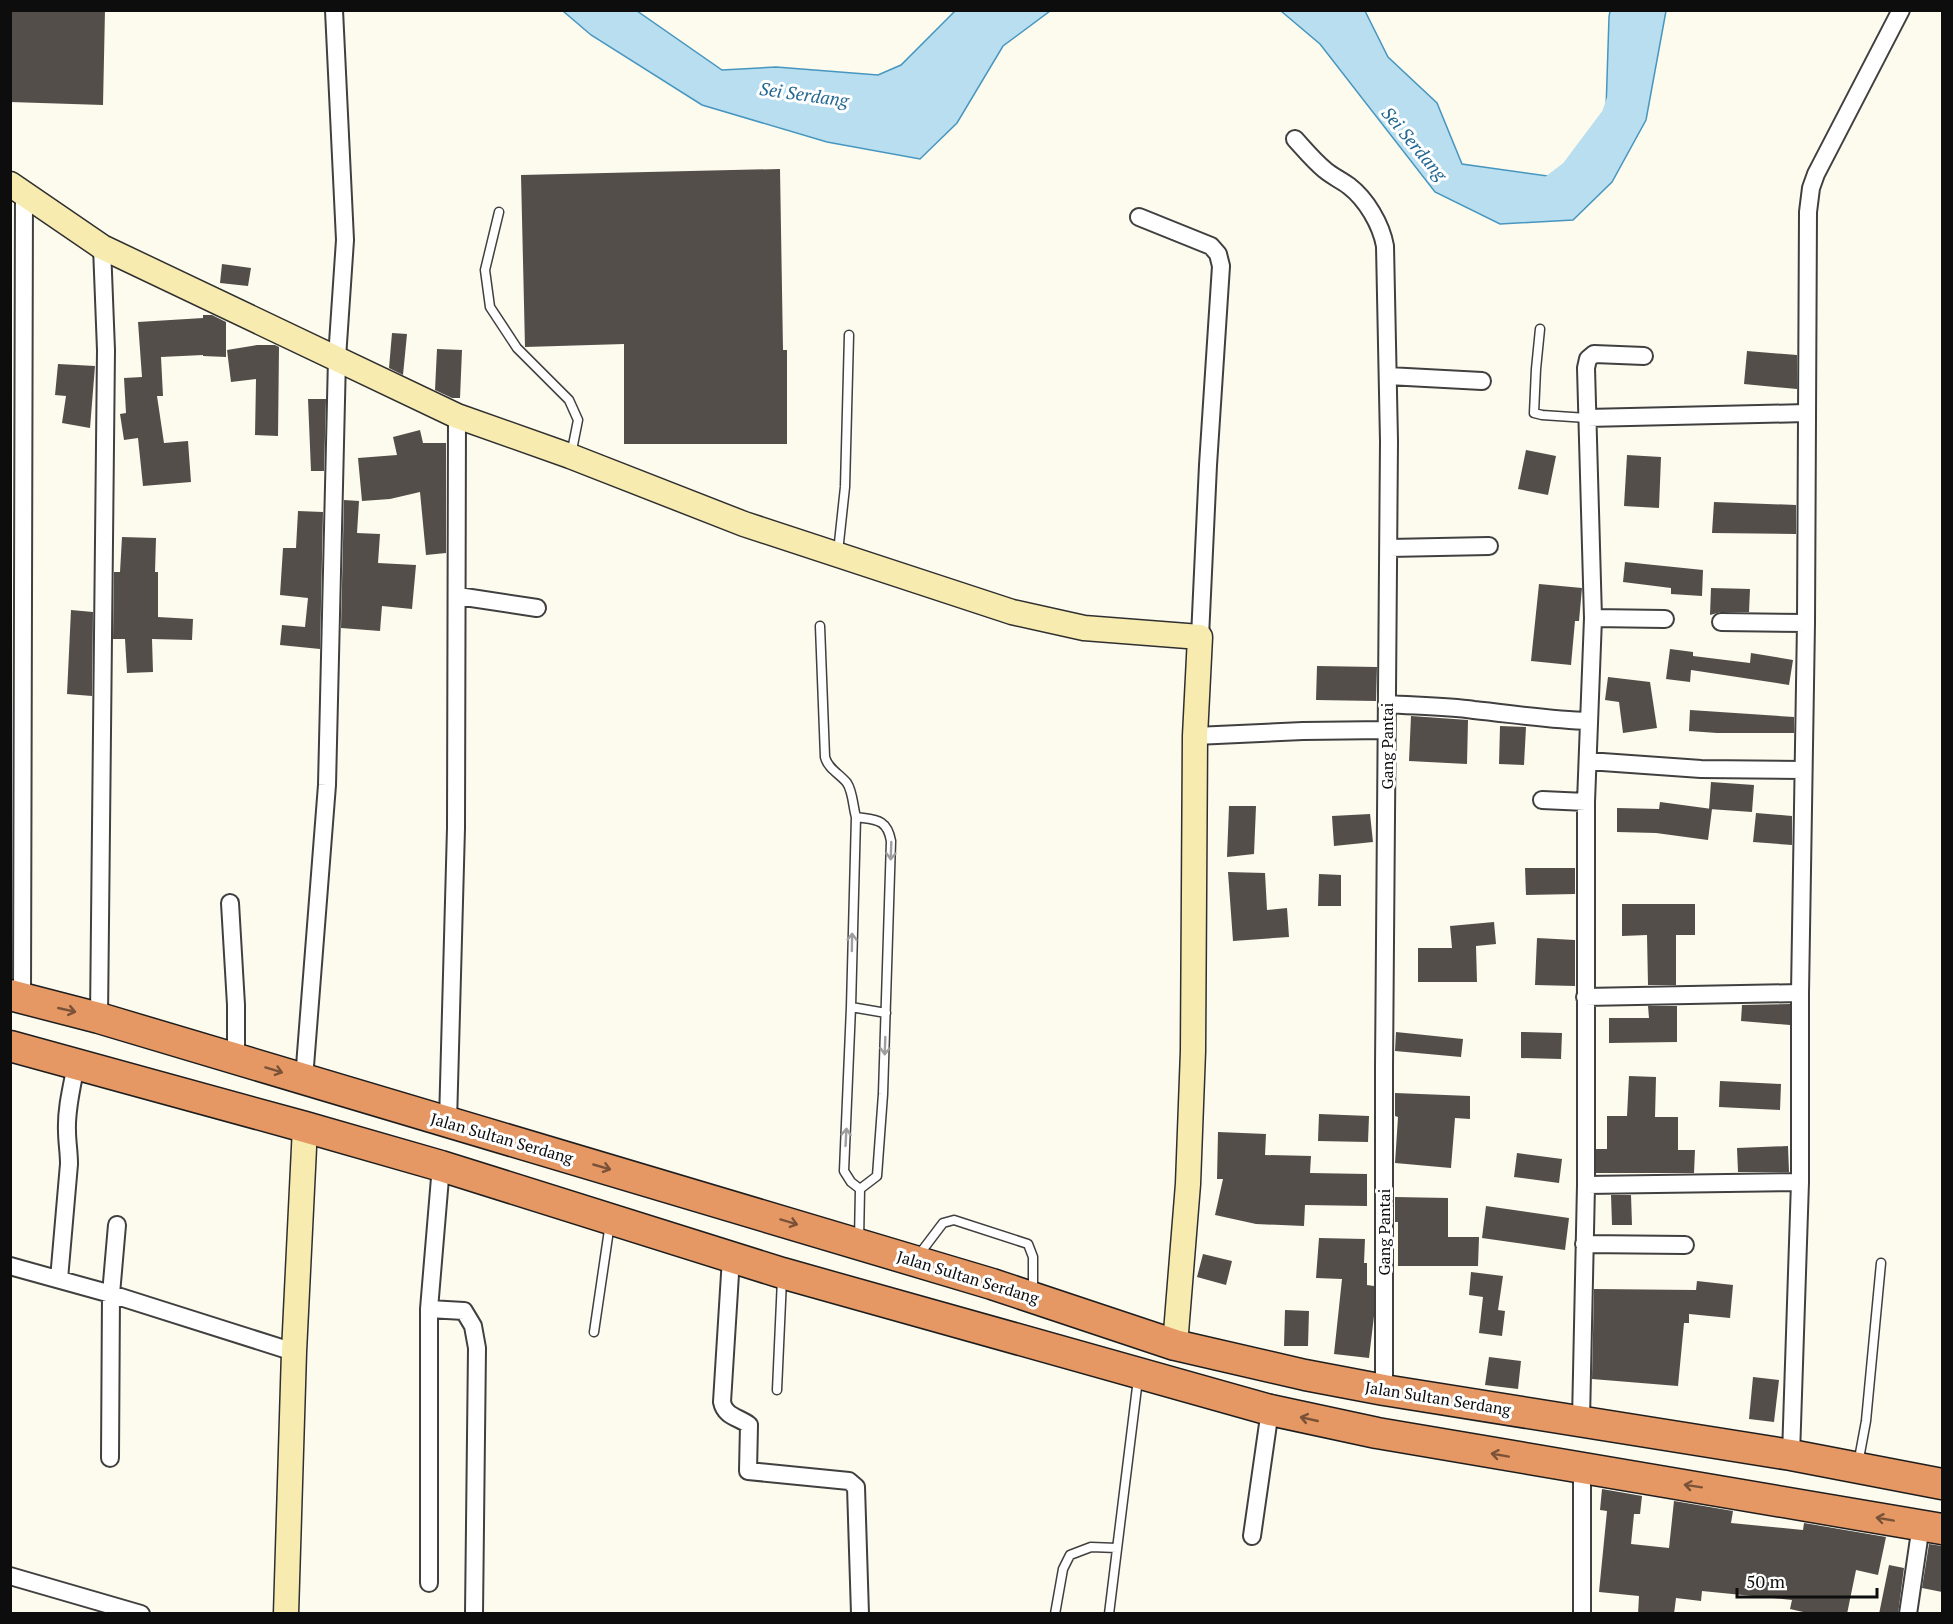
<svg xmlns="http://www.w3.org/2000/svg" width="1953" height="1624" font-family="'PT Serif',serif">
<rect width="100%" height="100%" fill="#fdfaee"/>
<path fill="#b8def0" stroke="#4696bf" stroke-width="1.5" d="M563,11h74l85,59 54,-3 102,8 23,-10 54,-54h95l-47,35 -46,77 -37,36 -93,-17 -125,-37 -111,-70z
M1281,11h84l23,46 49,46 25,61 107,15 36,-38 4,-124 1,-6h56l-20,109 -34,62 -39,38 -73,4 -65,-32 -115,-148z"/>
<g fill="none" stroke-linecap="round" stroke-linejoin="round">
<path stroke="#b8def0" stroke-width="33" d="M1550,194l25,-19 42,-56 22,-64 9,-45"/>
</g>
<path fill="#544e4a" d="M10,10h95l-2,95 -93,-3z
M780,169l3,181h4v94h-163v-100l-99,3 -4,-172z
M222,264l29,4 -3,18 -28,-3z
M203,315h9l14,7v35l-23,-1v-1l-42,2 2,39h-6l7,47 24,-2 3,41 -48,4 -5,-48 -14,2 -4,-26 6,-1 -2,-35 18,-1 -4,-55 65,-4z
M392,333l15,1 -4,41 -14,-7z
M257,345h18l4,2 -1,89 -23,-1 1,-56 -25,3 -4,-32z
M437,349l25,1 -2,48h-8l-17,-8z
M1747,351l50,4v34l-53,-5z
M58,364l37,2 -5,62 -28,-5 4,-27 -11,-1z
M308,399h18l-2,72h-13z
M420,430l3,13h23v110l-20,2 -6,-63 -30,7 -28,2 -4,-43 39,-3 -4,-18z
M1526,450l30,6 -8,39 -30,-6z
M1627,455l34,2 -2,51 -35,-2z
M344,500l15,1 -2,32 23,1 -2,29 38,2 -4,44 -30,-3 -2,25 -39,-3z
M1714,502l82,3v29l-84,-1z
M298,511l25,1 -3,137 -40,-4 2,-20 23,2 3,-29 -28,-3 3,-47h13z
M122,537l34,1 -1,34h3v45l35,2 -1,21 -40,-1 1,33 -26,1 -2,-34h-12l1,-67h6z
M1625,562l78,8 -1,26 -31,-2v-6l-48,-6z
M1539,584l43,4 -3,33h-4l-4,44 -40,-4z
M1711,588l39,1 -1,23h-28l-11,3z
M71,610l22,2 -1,84 -25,-2z
M1670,649l23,3v4l57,7 1,-10 42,7 -4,25 -98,-15 -1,12 -24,-3z
M1317,666l60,1 -1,34 -60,-1z
M1608,677l42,5 7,46 -34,5 -4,-31 -14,-2z
M1690,710l104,7v16h-77l-28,-2z
M1411,716l57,4 -1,44 -58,-3z
M1500,726l26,1 -2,38 -25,-1z
M1711,782l43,3 -2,27 -43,-3z
M1660,802l52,7 -4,31 -52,-7 -39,-1v-24l42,1z
M1229,806h27l-2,48 -27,3z
M1756,813l36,3v29l-39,-3z
M1370,814l3,28 -39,4 -2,-30z
M1525,868h50v26l-49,1z
M1228,872l37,1 2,37 20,-2 2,29 -56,4z
M1319,874l22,1v31h-23z
M1622,904h73v31h-19v50h-28l-1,-50 -25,1z
M1494,922l2,22 -20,2 1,36h-59v-34h34l-2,-22z
M1537,938l38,2v46l-40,-1z
M1790,1004v21l-49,-4 1,-16z
M1648,1006h29v36l-68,1v-25h40z
M1396,1032l67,7 -2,18 -66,-6z
M1521,1032l41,1 -1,26 -40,-1z
M1629,1076l27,1 -1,40h23v33h17l-1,23h-98v-24h11v-33h20z
M1720,1081l61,3 -1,26 -61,-3z
M1395,1093l75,3v23l-15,-1 -4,50 -56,-5 3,-46 -3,-1z
M1319,1114l50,2 -1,26 -50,-1z
M1218,1132l48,2 -1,21 46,1 -1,17 57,1v32l-62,-1 -1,21 -48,-2 -41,-9 8,-36h-6z
M1788,1146l1,26h-51l-1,-24z
M1517,1153l45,6 -3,24 -45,-6z
M1611,1195h20l1,30h-20z
M1395,1197l53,1v39h31l-1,29h-80v-44h-3z
M1486,1206l83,12 -4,32 -83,-12z
M1319,1238l46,1 -1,24h3v22l7,1v30l-5,42 -35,-4 8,-75 -26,-1z
M1203,1254l29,7 -6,24 -29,-8z
M1471,1272l32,4 -5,34 7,1 -3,25 -23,-3 4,-36 -14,-2z
M1697,1281l36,4 -3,33 -41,-4v9h-5l-6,63 -86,-7 2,-90 102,1z
M1285,1310l24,1 -1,35h-24z
M1489,1357l32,4 -3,28 -33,-4z
M1753,1377l26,3 -5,42 -25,-3z
M1602,1489l40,7 -2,18h-6l-3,30 38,4 5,-47 59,10 -2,12 72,7 1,-7 82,14 -8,38 -22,-5 -9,44h-35l-22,-5 2,-9 -90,-9 -1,10 -25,-3 -2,16h-36l1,-18 -40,-4 8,-81 -7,-1z
M1929,1544l13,2v46l-20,-4z
M1889,1565l15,3 -6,46h-19z"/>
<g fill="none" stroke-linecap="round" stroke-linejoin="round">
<defs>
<path id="lane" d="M499,212l-14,58 5,37 27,41 52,52 9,20 -7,35
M1540,329l-4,40 -2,44 8,2 45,3
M838,552l7,-65 4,-152
M820,626l5,131c3,12 15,17 22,26 6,9 6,24 9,34l-5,190 -7,164 7,11 9,7
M856,817c19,3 31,1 35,24l-8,253 -6,82 -17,13
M851,1007l35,6
M859,1240l1,-51
M918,1256l25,-33 11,-3 74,24 5,13v35
M594,1332l16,-109
M777,1390l5,-111
M1858,1464l8,-43 15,-158
M1055,1614l8,-45 7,-14 21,-8 26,1
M1109,1614l29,-235"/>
<path id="street" d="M1295,139c10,11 19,22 30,31 7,6 16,10 24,16 17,13 32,38 36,60l4,195 -5,626v323
M1139,217l72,29 7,8 3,12 -13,199 -8,172
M1388,376l94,5
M1587,418l219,-5
M1389,548l100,-2
M458,596l79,12
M1593,618l72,1
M1721,622l85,1
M1387,704c29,2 58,2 87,6 39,4 76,10 115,11
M1195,736l108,-5 83,-1
M1588,761l113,8 102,1
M1542,800l44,2
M230,903l6,102v53
M1585,997l215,-4
M22,998l2,-805
M99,1018l7,-668 -4,-103
M304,1079l23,-294 10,-427 8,-118 -11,-230
M448,1122l8,-294 1,-412
M1586,1185l214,-3
M1584,1244l101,1
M731,1258l-9,144c3,15 17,15 27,23l-1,46 101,10 7,6 4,127
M10,1266l101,28 183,58
M59,1279l10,-115c0,-12 -2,-22 -2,-33 -1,-22 5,-45 9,-66
M429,1309l35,2 9,15 4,22 -3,266
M1581,1420l5,-235v-383l7,-184 -7,-250 2,-9 6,-5 50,2
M1791,1455l9,-273v-189l6,-370 2,-411 3,-24 5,-14 85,-164
M110,1458l1,-164 6,-69
M1582,1469v145
M1252,1536l18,-126
M10,1576l131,38
M429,1583v-274l12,-143
M1908,1614l13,-89"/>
<path id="secondary" d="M10,184l92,63 355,169 113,40 174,68 268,88 72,16 116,9 -5,99 -2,315 -5,133 -13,161
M286,1614l8,-262 11,-225"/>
<path id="highway" d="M10,995l89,23 893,266 183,61 130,30 79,15 407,65 151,29
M10,1046l295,81 136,39 341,107 488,137 107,23 565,96"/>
</defs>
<use href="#lane" stroke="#404040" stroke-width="11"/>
<use href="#street" stroke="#404040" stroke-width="20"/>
<use href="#secondary" stroke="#2f2f2f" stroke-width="27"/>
<use href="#highway" stroke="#1e1e1e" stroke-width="33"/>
<use href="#lane" stroke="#fff" stroke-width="8"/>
<use href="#street" stroke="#fff" stroke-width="16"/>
<use href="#secondary" stroke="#f7ebb0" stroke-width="24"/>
<use href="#highway" stroke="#e59864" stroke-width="30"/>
</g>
<defs><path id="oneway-shaft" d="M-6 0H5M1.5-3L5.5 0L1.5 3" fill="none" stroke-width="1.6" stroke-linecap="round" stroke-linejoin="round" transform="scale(1.5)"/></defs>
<g stroke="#9e9e9e">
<use href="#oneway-shaft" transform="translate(891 851) rotate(92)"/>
<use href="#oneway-shaft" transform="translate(852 942) rotate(-89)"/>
<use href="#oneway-shaft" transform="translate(885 1046) rotate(92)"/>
<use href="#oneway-shaft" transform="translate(846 1137) rotate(-87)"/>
</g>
<g stroke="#795238">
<use href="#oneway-shaft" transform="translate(67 1010) rotate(13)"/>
<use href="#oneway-shaft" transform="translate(274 1070) rotate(17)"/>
<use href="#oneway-shaft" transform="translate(602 1167) rotate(16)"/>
<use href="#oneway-shaft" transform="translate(789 1222) rotate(17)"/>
<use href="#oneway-shaft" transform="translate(1309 1419) rotate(-167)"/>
<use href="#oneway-shaft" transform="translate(1500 1455) rotate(-170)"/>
<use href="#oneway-shaft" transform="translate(1693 1486) rotate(-171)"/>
<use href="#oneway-shaft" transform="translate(1885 1519) rotate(-170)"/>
</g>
<g text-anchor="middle" stroke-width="6" stroke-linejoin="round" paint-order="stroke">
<g font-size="16" fill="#0d0d0d" stroke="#fff">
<text transform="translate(1387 746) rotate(-90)" y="6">Gang Pantai</text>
<text transform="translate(502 1138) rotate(16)" y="6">Jalan Sultan Serdang</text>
<text transform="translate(1384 1232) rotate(-90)" y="6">Gang Pantai</text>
<text transform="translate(968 1277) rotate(17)" y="6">Jalan Sultan Serdang</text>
<text transform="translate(1438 1398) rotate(9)" y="6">Jalan Sultan Serdang</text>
</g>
<g font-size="18" font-style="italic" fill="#236892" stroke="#fff">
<text transform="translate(804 95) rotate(8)" y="6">Sei Serdang</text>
<text transform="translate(1414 144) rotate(50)" y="6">Sei Serdang</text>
</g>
</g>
<rect width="1953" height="1624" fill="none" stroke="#0d0d0d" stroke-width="24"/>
<path d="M1737 1588v9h140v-9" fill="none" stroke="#0d0d0d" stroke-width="3"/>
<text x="1746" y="1588" font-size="18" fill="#0d0d0d" stroke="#ffffff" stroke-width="4.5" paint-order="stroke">50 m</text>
</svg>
